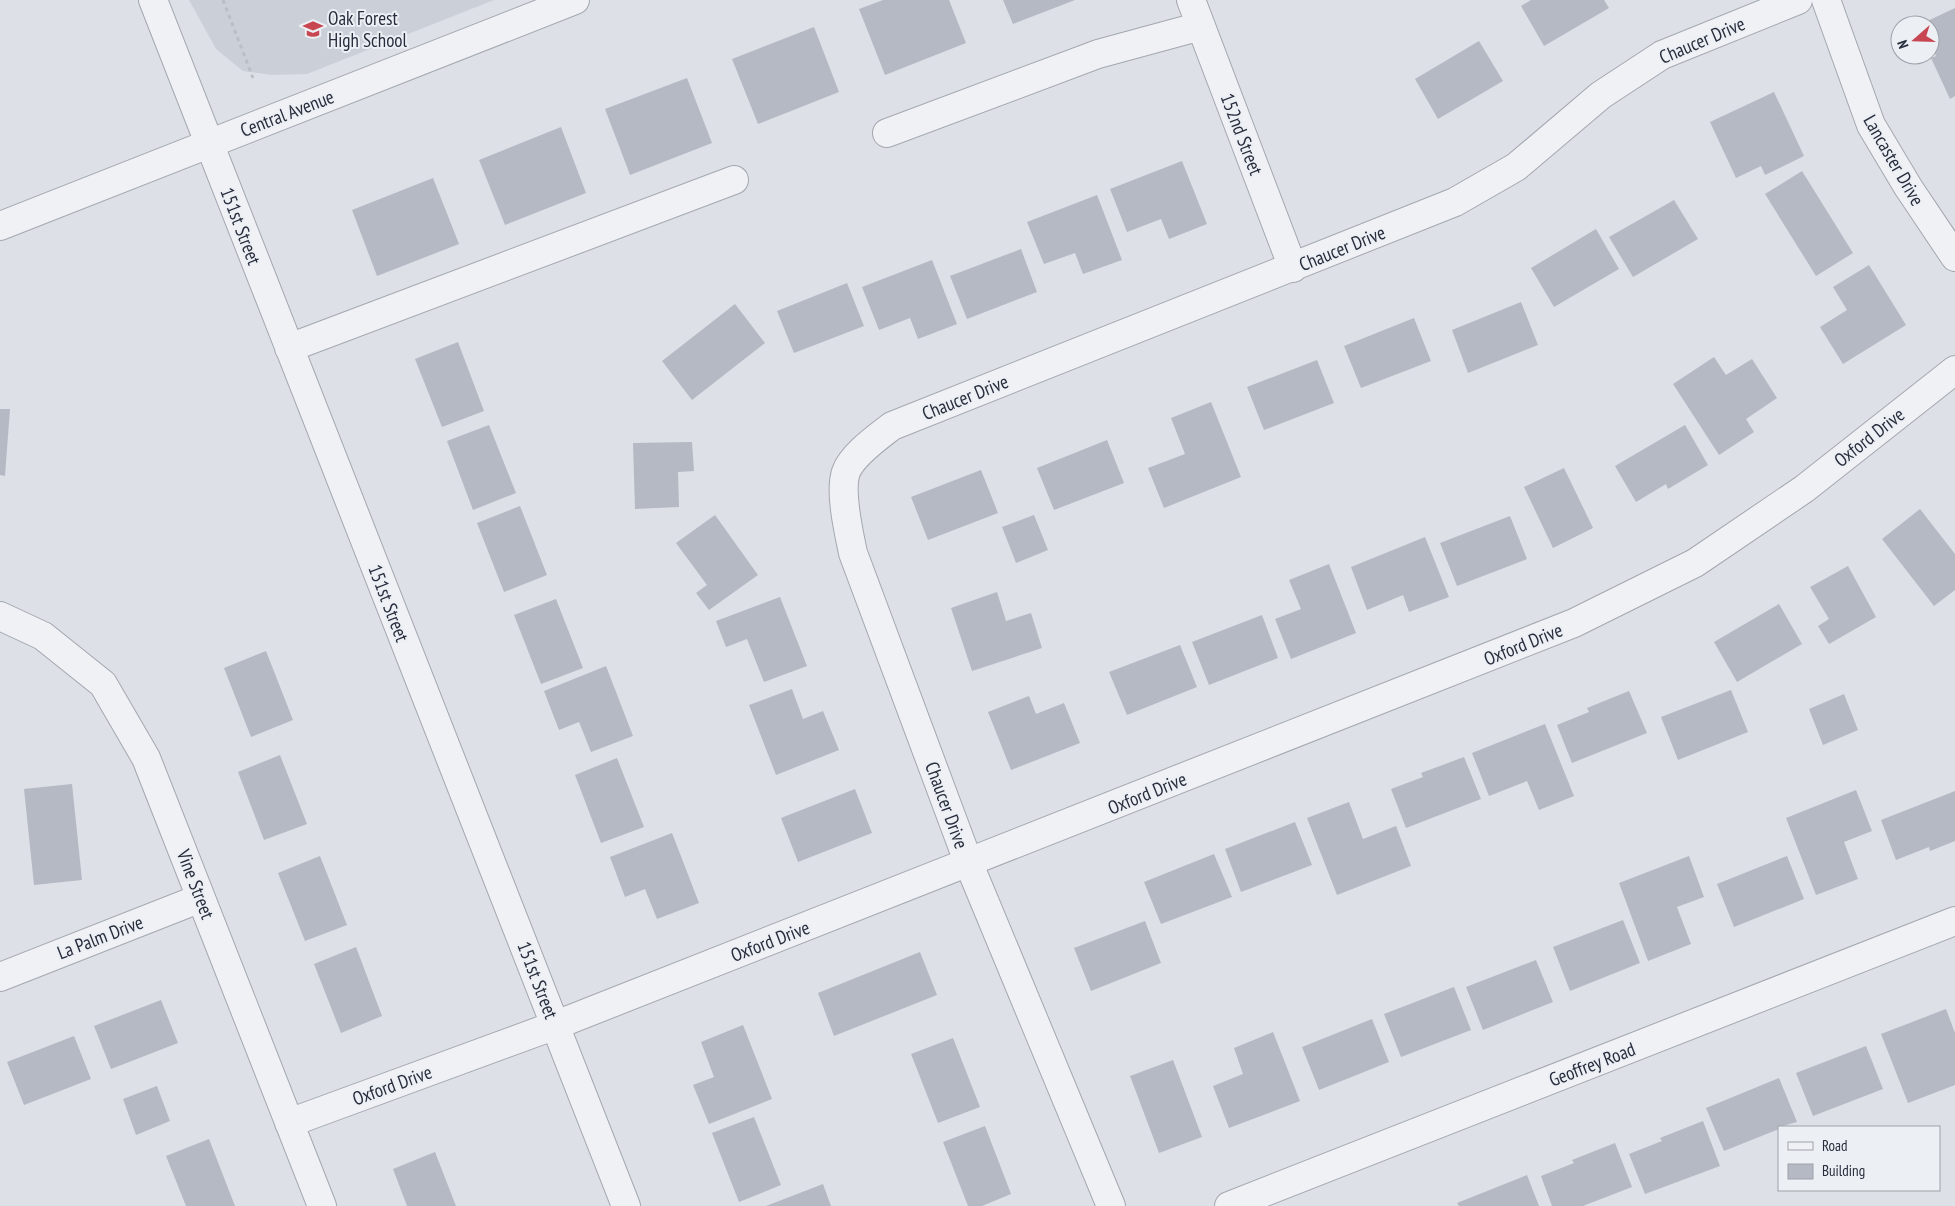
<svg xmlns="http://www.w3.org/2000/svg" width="1955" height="1206" font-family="'PT Sans Narrow',sans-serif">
<rect width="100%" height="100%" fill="#dde0e6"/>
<path fill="#cbcfd8" d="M189,0h305l-187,74 -35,1 -29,-4 -27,-22z"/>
<path fill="#b4b9c3" d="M883,0h66l17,43 -81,32 -26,-66z
M1003,0h72l-62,24z
M1531,0h73l5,8 -65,38 -23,-40z
M1955,8v88l-5,3 -19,-41 5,-2 -6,-13v-18h-11z
M814,27l25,65 -81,32 -26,-65z
M1479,41l24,40 -65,38 -23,-40z
M687,78l25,65 -82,32 -25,-66z
M1774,92l30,64 -39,19 -4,-9 -25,12 -26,-56z
M561,127l25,66 -81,32 -26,-65z
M1182,161l25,63 -38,15 -8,-20 -34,13 -17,-43z
M1802,171l51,82 -37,23 -51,-82z
M433,178l26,66 -82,32 -25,-66z
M1097,195l25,65 -39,14 -8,-21 -31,11 -17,-42z
M1674,200l24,39 -65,38 -24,-40z
M1596,229l23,40 -65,38 -23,-39z
M1021,249l16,43 -70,27 -17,-43z
M932,260l25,64 -39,15 -8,-21 -31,12 -17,-43z
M1869,265l37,60 -63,39 -23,-37 27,-17 -14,-23z
M847,283l17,43 -70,27 -17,-42z
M1521,302l17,43 -70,28 -16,-43z
M735,304l30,39 -73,57 -30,-39z
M1414,318l17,43 -70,27 -17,-42z
M458,342l26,69 -42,16 -27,-68z
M1714,357l12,18 26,-16 25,39 -31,21 8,13 -35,23 -46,-71z
M1317,360l17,43 -70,27 -17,-43z
M1211,402l30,75 -77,31 -16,-40 37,-14 -14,-36z
M0,409h10l-5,67 -5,-1z
M489,425l27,68 -43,17 -26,-69z
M1685,425l23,40 -40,24 -2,-5 -30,18 -21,-36z
M1107,440l17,43 -70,27 -17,-42z
M692,442l2,29 -16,1 1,35 -44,2 -2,-66z
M1564,468l29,60 -40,20 -29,-61z
M981,470l17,43 -70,27 -17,-43z
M520,506l27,69 -43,17 -27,-69z
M1920,509l35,45v36l-21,16 -52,-67z
M715,515l43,60 -49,35 -13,-17 11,-8 -31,-42z
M1034,515l14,35 -32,13 -14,-36z
M1510,516l17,43 -70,27 -17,-43z
M1425,537l24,60 -40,15 -6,-17 -36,15 -16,-43z
M1329,564l27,69 -65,26 -16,-40 26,-10 -12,-29z
M1848,566l28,51 -47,27 -11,-18 11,-7 -19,-32z
M997,592l9,29 25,-8 11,35 -70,23 -21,-63z
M780,597l27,69 -43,16 -17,-43 -21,8 -10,-26z
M556,599l27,69 -42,16 -27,-69z
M1779,604l23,40 -65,38 -23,-40z
M1262,615l16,43 -69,27 -17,-43z
M1180,645l17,42 -70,28 -18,-43z
M266,651l27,69 -42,17 -27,-69z
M606,666l27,70 -42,16 -12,-30 -20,8 -15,-39z
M792,689l11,30 20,-8 16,39 -63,25 -27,-70z
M1731,690l17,42 -70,28 -17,-43z
M1629,691l18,42 -75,30 -15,-38 32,-13 -2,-4z
M1844,694l14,36 -35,15 -14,-36z
M1029,696l7,18 28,-11 16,40 -69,27 -23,-58z
M1545,724l29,72 -35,14 -12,-29 -38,15 -17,-43z
M280,755l27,69 -43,16 -26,-68z
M1464,757l17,42 -75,29 -15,-39 32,-12 -2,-4z
M617,758l27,69 -43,16 -26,-68z
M72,784l10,96 -48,5 -10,-96z
M855,789l17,44 -74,29 -17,-44z
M1856,790l16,41 -28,11 14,37 -42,16 -30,-77z
M1955,791v50l-25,10 -1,-4 -33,13 -15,-40z
M1349,802l14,37 33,-13 15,40 -74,29 -30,-77z
M1295,822l17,43 -71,27 -16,-43z
M672,833l27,70 -42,16 -12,-30 -20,8 -15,-40z
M1214,854l18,43 -71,27 -17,-42z
M320,856l27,69 -42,16 -27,-68z
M1689,856l15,41 -27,10 14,37 -43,17 -29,-78z
M1787,856l17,43 -70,28 -17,-43z
M1623,920l17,43 -70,28 -17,-44z
M1145,921l16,42 -70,28 -17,-43z
M356,947l26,69 -41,17 -27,-69z
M920,952l17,43 -103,41 -16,-43z
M1536,960l17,42 -70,28 -17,-43z
M1454,987l17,43 -70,27 -17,-43z
M161,1000l17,43 -67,26 -17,-43z
M1946,1009l9,24v52l-47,18 -27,-69z
M1372,1019l17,43 -70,28 -17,-43z
M743,1025l29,74 -63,25 -16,-39 21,-8 -13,-35z
M1273,1032l27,69 -71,27 -16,-42 30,-12 -9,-26z
M74,1036l17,43 -67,26 -17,-43z
M953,1038l27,69 -42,16 -27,-69z
M1866,1046l17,43 -70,27 -17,-43z
M1173,1060l29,77 -43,16 -29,-77z
M1779,1078l18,44 -18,5v2l-55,22 -18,-43z
M157,1086l13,35 -34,14 -13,-36z
M754,1117l27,68 -42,17 -27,-69z
M1703,1121l17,45 -75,28 -16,-40 33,-13 -2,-3z
M985,1126l26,68 -29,12h-14l-25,-64z
M209,1139l26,67h-49l-20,-50z
M1615,1143l17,44 -49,19h-31l-11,-30 33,-13 -2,-3z
M435,1152l21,54h-49l-14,-37z
M1527,1175l12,31h-80l-2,-3z
M823,1184l8,22h-65z"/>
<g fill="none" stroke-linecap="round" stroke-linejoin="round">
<defs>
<path id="minor" d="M153,0l473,1206
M1191,0l102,268
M1826,0l45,125 37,62 47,70
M887,133l211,-79 103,-28
M0,226l575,-226
M289,348l445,-168
M0,616l43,20 60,48 43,74 176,448
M0,977l201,-79
M289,1123l267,-98 1018,-402 121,-60 109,-74 151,-119
M1111,1206l-142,-342 -116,-311c-4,-20 -14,-61 -7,-81 6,-17 32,-35 46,-46l563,-224 61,-35 85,-72 61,-40 136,-55
M1229,1206l726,-285"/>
</defs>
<use href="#minor" stroke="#a3a7b0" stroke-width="30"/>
<path stroke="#bbbec5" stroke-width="3" stroke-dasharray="4 4" stroke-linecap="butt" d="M223,0l30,78"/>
<use href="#minor" stroke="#eff1f5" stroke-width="28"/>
</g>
<defs>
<symbol id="school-bare" viewBox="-9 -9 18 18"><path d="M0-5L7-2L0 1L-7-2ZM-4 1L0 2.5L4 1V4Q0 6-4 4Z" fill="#c74651" stroke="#eceff4" stroke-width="2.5" paint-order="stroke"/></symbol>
</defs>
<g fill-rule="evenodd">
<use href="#school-bare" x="299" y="15" width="28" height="28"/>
</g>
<g text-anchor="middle" stroke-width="4" stroke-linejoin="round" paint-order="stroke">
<g font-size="19" fill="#272d3c" stroke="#eceff4" text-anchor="start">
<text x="328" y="25">Oak Forest<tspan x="328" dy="22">High School</tspan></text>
</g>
<g font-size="19" fill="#272d3c" stroke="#eceff4">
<text transform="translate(1702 40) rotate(-23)" y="7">Chaucer Drive</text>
<text transform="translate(287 113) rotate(-21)" y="7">Central Avenue</text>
<text transform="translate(1242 134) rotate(69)" y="7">152nd Street</text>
<text transform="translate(1894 160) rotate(60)" y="7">Lancaster Drive</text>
<text transform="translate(241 226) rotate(69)" y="7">151st Street</text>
<text transform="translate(1342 248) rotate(-22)" y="7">Chaucer Drive</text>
<text transform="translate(965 397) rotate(-22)" y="7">Chaucer Drive</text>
<text transform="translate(1869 437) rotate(-38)" y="7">Oxford Drive</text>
<text transform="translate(389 603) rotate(69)" y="7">151st Street</text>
<text transform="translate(1523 644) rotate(-22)" y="7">Oxford Drive</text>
<text transform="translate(1147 793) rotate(-22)" y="7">Oxford Drive</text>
<text transform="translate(947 805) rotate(70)" y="7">Chaucer Drive</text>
<text transform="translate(196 884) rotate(69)" y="7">Vine Street</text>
<text transform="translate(100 937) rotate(-21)" y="7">La Palm Drive</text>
<text transform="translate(770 941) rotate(-21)" y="7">Oxford Drive</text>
<text transform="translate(538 980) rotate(69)" y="7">151st Street</text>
<text transform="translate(1592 1064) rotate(-21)" y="7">Geoffrey Road</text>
<text transform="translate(392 1085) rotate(-20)" y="7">Oxford Drive</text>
</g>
</g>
<rect x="1778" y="1126" width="162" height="65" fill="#eceff4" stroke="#9da1aa"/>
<rect x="1788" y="1142" width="25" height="8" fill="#eff1f5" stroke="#9da1aa"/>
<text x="1822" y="1151" font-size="15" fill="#272d3c">Road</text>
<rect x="1788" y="1164" width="25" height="15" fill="#b4b9c3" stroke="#9da1aa"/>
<text x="1822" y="1176" font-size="15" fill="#272d3c">Building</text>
<g transform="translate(1915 40) rotate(250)"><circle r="24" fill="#eceff4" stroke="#9da1aa"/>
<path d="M0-4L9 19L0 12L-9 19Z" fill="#c74651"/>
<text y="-8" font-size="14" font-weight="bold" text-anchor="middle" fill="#272d3c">N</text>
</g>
</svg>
